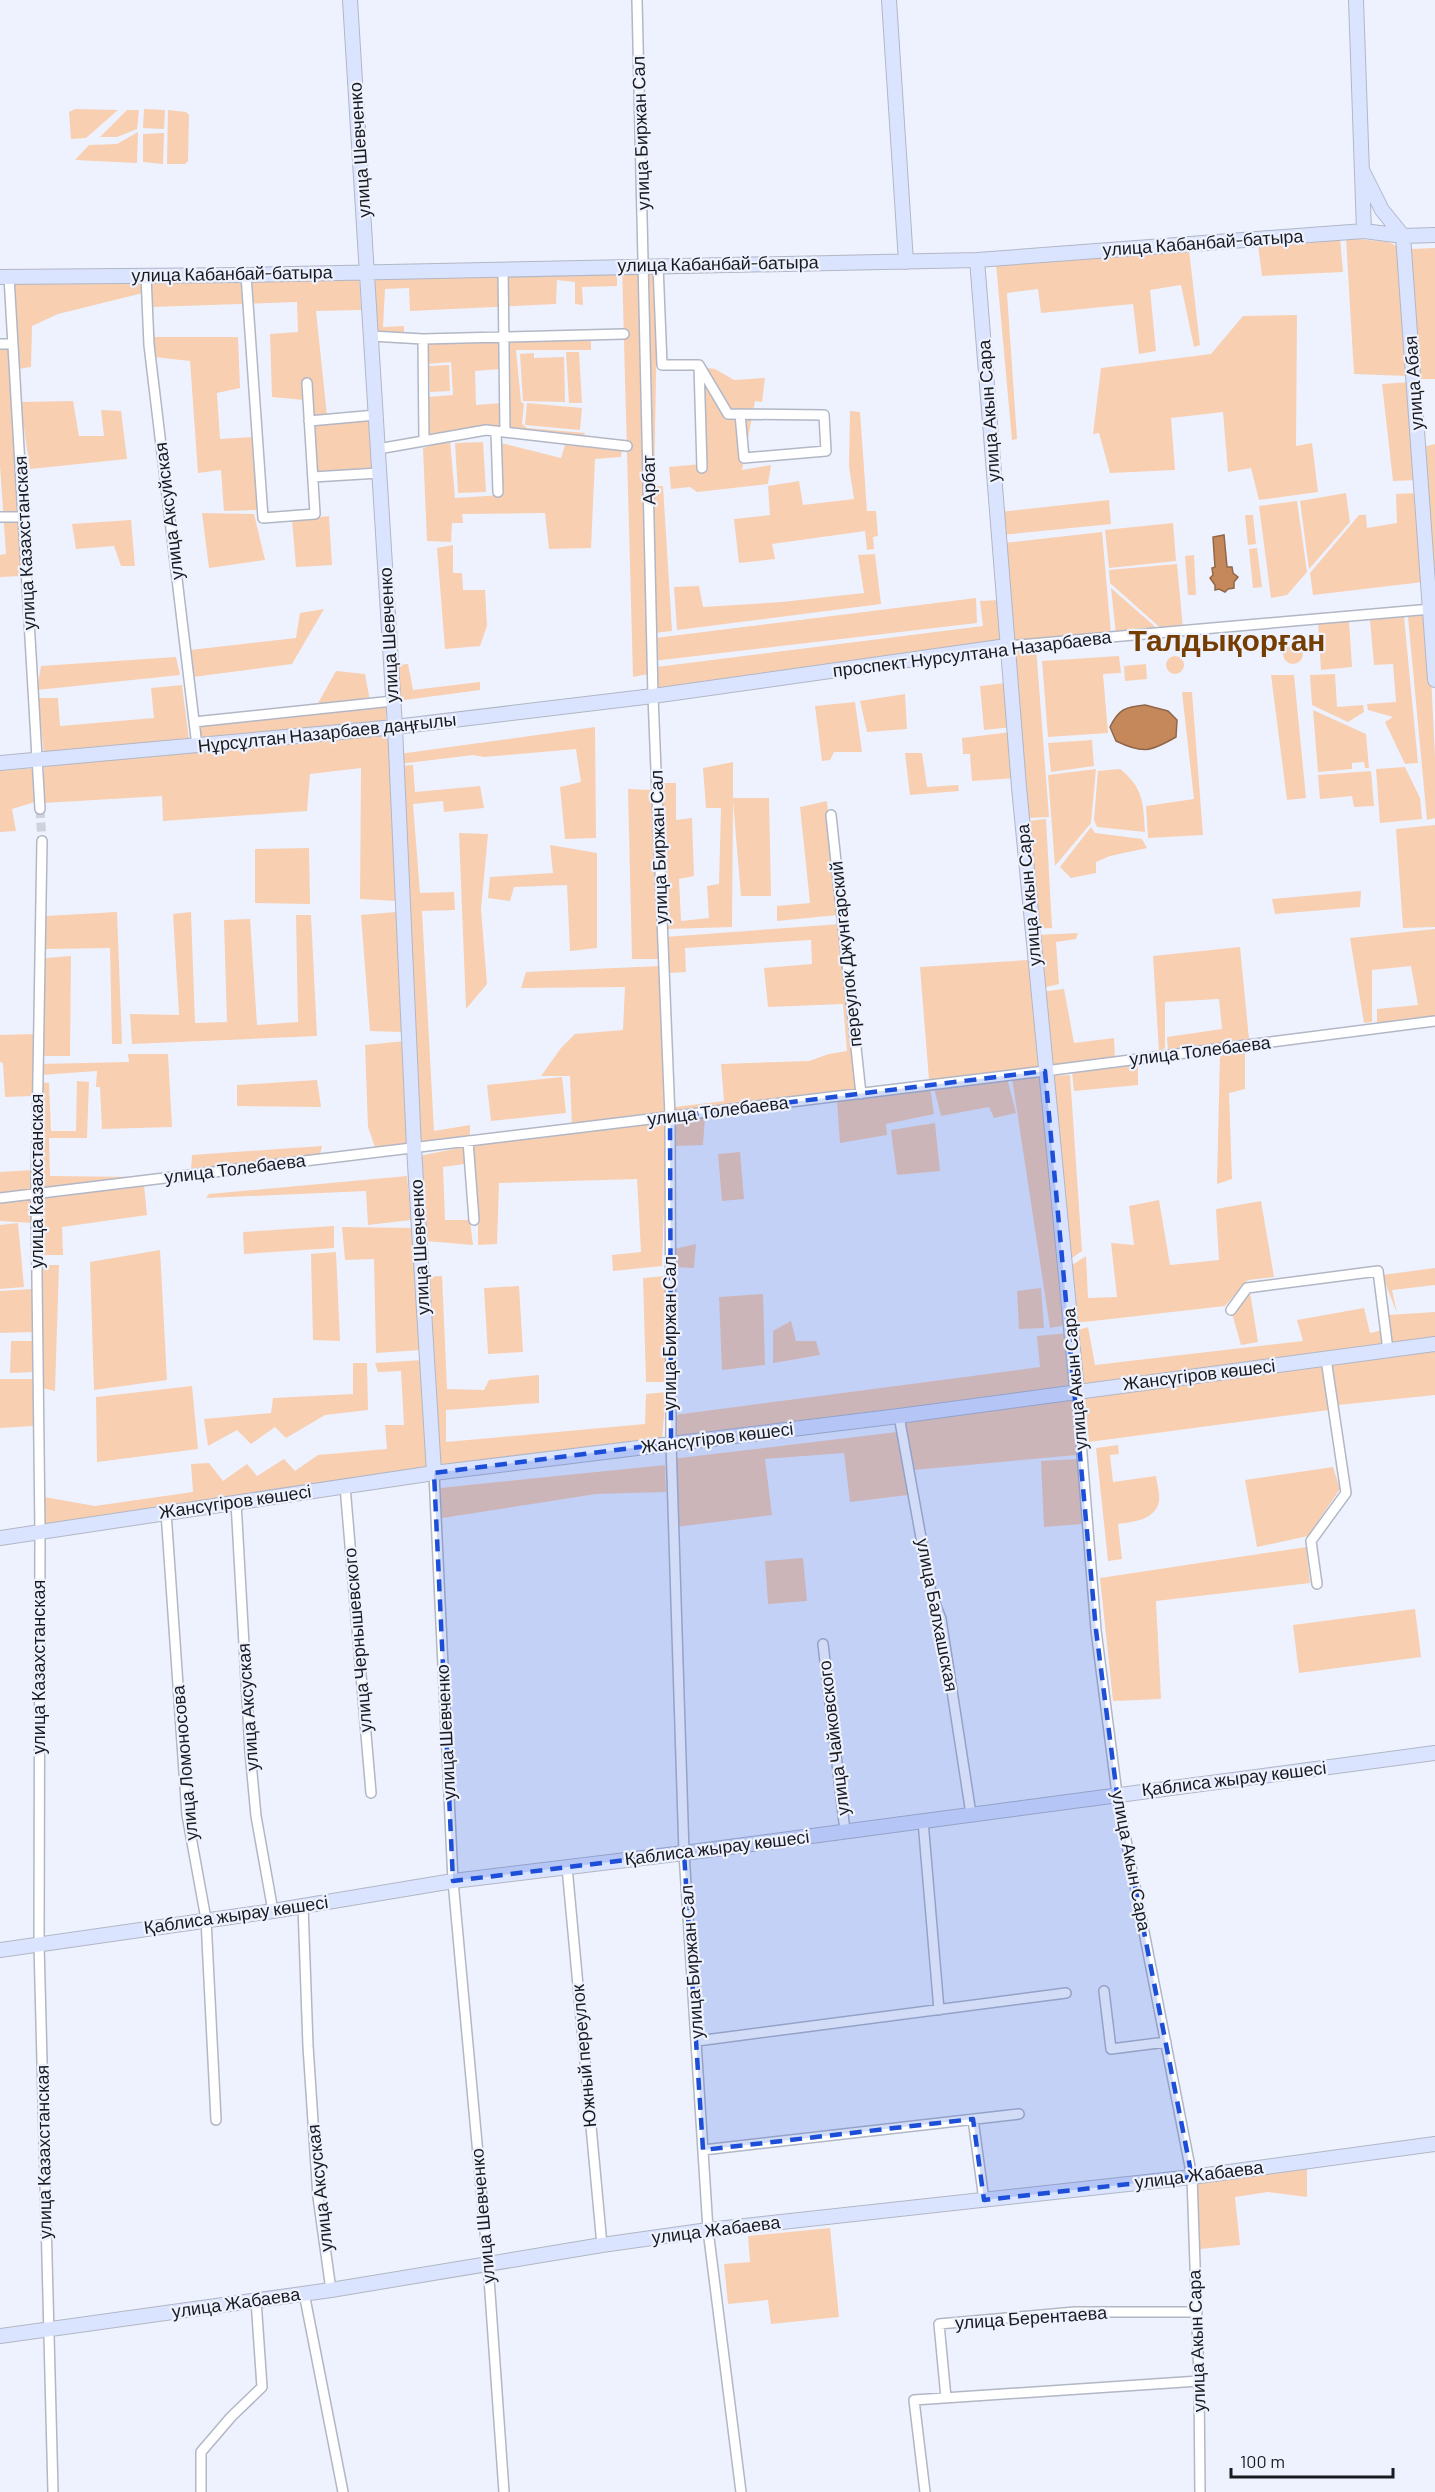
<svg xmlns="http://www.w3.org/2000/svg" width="1435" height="2492" font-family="Barlow,sans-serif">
<rect width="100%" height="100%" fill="#eef2fe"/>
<path fill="#f8cfb1" d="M75,109l43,1 -32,28 -15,1 -2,-27z
M144,109l21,1 -1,19 -21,-1z
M127,110h12l-2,19 -20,8h-17z
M168,110l18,2 3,3 -1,46 -3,3h-18z
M138,132l-1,31 -62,-3 14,-15 28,-1z
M164,133l-1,31 -20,-2v-28z
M1340,238l3,34 -81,4 -4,-31z
M1346,238l42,4 11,5 9,129 -54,-2z
M1435,248v131h-18l-7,-130z
M1189,250l11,95 -6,2 -13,-62 -31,5 6,61 -17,3 -6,-50 -92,9 -3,-24 -31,4 10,146 -5,1 -16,-176z
M658,265l-4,221h9l9,145 -18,2 1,5 321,-40 1,25 -324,38v12l-20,4 -11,-411z
M617,270v16l-35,1 1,18 -8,-1v-22l-18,-2 -1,24 -146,7 -1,-23 -24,1 -2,38 21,-1v7l-31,-1 -2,-58z
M359,275l2,35 -45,1 11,105 -14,1 -3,-38 -7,1 1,20 -32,-3 -2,-63 28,-2 -1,-30 -146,5 -2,-30z
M13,281l130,2v10l-85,21 -26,12 -1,41 -13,2z
M1297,315l-1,131 16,-3 6,49 -59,8 -8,-32 -23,4 -5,-60 -52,6 4,52 -65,3 -11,-40 -6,1 8,-66 110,-14 32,-38z
M153,337h85l2,51 -23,5 3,46 32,-2 5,73 -33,1 -3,-41 -23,3 -8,-112 -36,-4z
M508,339l83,1v10h-75l5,52 3,2 -2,20 5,4 58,5 -2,5 -75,-8z
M501,340v29l-26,2 1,34 26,-2 1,27 -76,6v-39l26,-2 -2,-33 -24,2v-21z
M0,349l8,1 14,226 -22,1v-22l6,-1 -6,-89z
M566,352h13l3,51h-13z
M534,353v5l30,-1 1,45 -42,-1 -3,-47z
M449,365l1,26 -20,1 -1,-26z
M694,366l21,3 19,11 31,-2 -3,24 -7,-1 -13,69 29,-5 -3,19 -71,8 -7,-5 -19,2 -2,-22 33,-3z
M1411,382l7,98 -25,1 -11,-97z
M73,401l6,35h25l-3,-26 20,1 6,48 -97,10 -10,-67z
M527,403l55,5 -2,22 -55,-5z
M850,411l10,1 7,99h9l2,25 -5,1 1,12 -7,1 -2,-19 -93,13 3,15 -36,4 -5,-44 36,-4 -2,-29 31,-5 4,24 51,-6 -5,-33z
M373,418l4,54 -62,3 -2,-53z
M450,440l5,58 47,-3 -1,-52 60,15 4,-13 57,4 -1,8 -26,2 -4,89 -42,1 -4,-36 -83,1 1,9h-11l-1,19 -24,-1 -4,-93z
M483,442l3,50 -28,1 -3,-50z
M1435,444v158l-12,-155z
M1346,493l4,29 -41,47 -9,-68z
M1417,493l6,89 -110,13 -3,-22 49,-58h7l1,13 30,-5 -1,-29z
M1109,500l2,24 -109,11 -2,-23z
M1297,501l10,71 -20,23 -16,3 -12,-92z
M202,513l52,1 11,46 -56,8z
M1245,515h8l3,29 -8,1z
M329,516l3,49 -36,2 -4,-47z
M131,520l4,46h-14l-7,-20 -38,3 -4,-25z
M1173,523l3,38 -67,7 -4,-38z
M1102,532l9,102 -99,7 -8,-98z
M453,545v28h9l1,17h22l2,36 -7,20 -35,3 -8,-101z
M1257,548l5,39 -9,1 -4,-39z
M875,554l6,50 -204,26 -3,-43 25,-1 4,21 79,-5 82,-9 -6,-38z
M1194,555l2,40h-8l-3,-39z
M1177,564l6,65 -18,3 -55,-49 -1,-13z
M1111,588l49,43 -44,4z
M999,600l3,43 -345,48 -1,-24 327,-41 -3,-25z
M324,609l-32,55 -99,13 -3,-27 106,-12 4,-25z
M1428,614l7,143v61l-8,2 -19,-203z
M1404,617l14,146 -13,1 -20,-42 8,-5 -25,-7 -1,-6 29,-2 -3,-38 -19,1 -4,-45z
M1349,621l3,46 -31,3 -3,-47z
M1283 654a10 10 0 1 1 20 0a10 10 0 1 1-20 0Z
M1036,647l13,170 -23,1 -16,-169z
M1166 665a9 9 0 1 1 18 0a9 9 0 1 1-18 0Z
M1119,656l2,17 -18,1 5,59 -60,4 -6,-76z
M176,657l4,18 -143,15 4,-24z
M408,664l5,26 67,-8v8l-83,11 -1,-36z
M1146,664l1,15 -22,2 -1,-15z
M336,671l29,3 5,27 -53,4z
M1335,674l2,33 26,-2 1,7 -16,10 -36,-17 -2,-30z
M1271,675h23l12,123 -19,2z
M1006,683l6,44 -28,3 -4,-44z
M182,685l7,55 -145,15 -6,-57h20l2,28 94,-8 -3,-30z
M1182,692h10l11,143 -55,3 -2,-32 48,-7z
M905,694l2,35 -40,3 -7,-31z
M855,702l7,50h-28l-4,8 -8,1 -7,-55z
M386,706v18l-185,19 -2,-19z
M1313,710l53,24 3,34h-4l-1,-6 -12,1v6l-34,3z
M595,727l1,111 -31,1 -5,-52 21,-5 -5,-33 -92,8 -11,-2 -74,9v-10z
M1011,732l5,46 -44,3 -2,-27h-7l-1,-16z
M388,735l9,166 -37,-2 1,-131 -51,6 -3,37 -144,10 -1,-25 -118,7v-39z
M1092,740l2,26 -43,6 -3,-29z
M905,753h17l5,34 31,-2 1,6 -49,4z
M733,762v36h36l2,98h-30l-8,-95 -1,126 -65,2 -8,-146h17v37l16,-2 2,58 -15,3 2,42 28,-3 -2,-32 12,-2 2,-76h-15l-3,-40z
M413,765l2,27 65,-6 4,22 -40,4 -1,-11 -30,3 7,89 34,-1 1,18 -33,1 12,220 36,-6v12l-53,6 -16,-377z
M1405,767l15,31 2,21 -42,4 -4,-54z
M35,768v34l-23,7 4,22 -16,1v-61z
M1096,769l-5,54 -36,43 -7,-91z
M1120,769c24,19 23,34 25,63l-48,-5 -3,-7 4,-49z
M1371,771l3,35 -20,1 -2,-11 -32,3 -2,-24z
M628,789l24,1 7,169h-27z
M827,801l10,114 -60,6v-15l33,-3 -10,-96z
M1046,819l6,109 -20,1 -4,-108z
M1435,825v102l-32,1 -7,-99z
M1091,827l4,6 47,6 5,9 -37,8 -14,6v11l-25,5 -11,-11z
M459,833l29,1 -7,75 6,75 -21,25z
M550,845l47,8v95l-27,3 -3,-66 -53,2 -4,14 -22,-3 2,-21 63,-4z
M309,848l1,56 -55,-1v-54z
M1361,891l-1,16 -85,7 -3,-15z
M117,912l5,132h-10l-2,-96 -65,1 1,-33z
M191,912l4,111 32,-1 -3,-102 26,-1 7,106 41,-3 -2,-107h15l6,121 -185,8 -2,-30 49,1 -6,-101z
M396,912l7,120 -33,-1 -9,-116z
M841,924l18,167 -185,23 1,-7 49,-6 -3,-37 88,-3 20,-7 18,-3 -4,-47 -75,3 -4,-39 48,-4 -1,-24 -126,8 1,24 -19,1 -2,-36z
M1435,929v88l-58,7v-15l41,-4 -7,-39 -39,4v52l-8,1 -14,-85z
M1078,933l-2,6 -20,3 3,42 -17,4 -5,-53z
M1240,947l9,92 -81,12 -1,-14 55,-8 -3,-30 -54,3v46l-6,3 -6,-95z
M71,956l-1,100h-27l2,-98z
M1028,960l13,108 -112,12 -9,-113z
M660,966l4,148 -92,15 -2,-53h-29l20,-28 14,-14 48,-4 2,-43 -104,1 5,-16z
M1064,989l10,54 40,-5 1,20 -66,9 -9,-75z
M35,1034l-2,62 -28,1 -2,-34 -3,-1v-27z
M405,1041l2,102 -32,4 -7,-20 -3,-82z
M1245,1052v37l-16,4 3,86 -15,5 3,-130z
M128,1054h40l4,73 -70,2 -2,-42h-4l1,-16 -56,4 -3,-11 91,-2z
M1138,1065v20l-64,6 -2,-19z
M1041,1074l26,251 -17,3 -38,-250z
M1070,1075l12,176 -13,9 -19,-184z
M562,1077l4,36 -75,8 -4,-36z
M1007,1078l9,35 -22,5 -5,-11 -48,9 -7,-28z
M317,1080l4,27 -84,-1v-21z
M77,1081l12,1 -2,56h-38l1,38 88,1 -98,12 2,-107 7,1 2,48h25z
M930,1087l4,27 -48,10 1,11 -47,8 -3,-42z
M705,1117l-2,28 -29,1 1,-27z
M667,1122l-5,144 -49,5 -1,-16 29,-3 -4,-73 -138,4 -2,61 -19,1v-40l-5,-60z
M935,1123l5,48 -43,4 -6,-45z
M322,1146l-2,9 -129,15 1,-15z
M464,1147v17l-21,3 2,53h25l3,25 -47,-4 -7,-85z
M740,1152l4,47 -22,2 -4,-47z
M33,1170l-3,21 -30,3v-22z
M407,1176l4,44 -43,5 -2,-34 -160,7 3,-4z
M144,1185l3,30 -85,12 1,28h-21v-57z
M33,1199v24l-33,-2v-18z
M1159,1200l11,65 49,-5 -3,-51 45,-8 13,76 -26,3 -23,26 -150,17 -6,-56 17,-11 2,42 29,-1 -6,-54 23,2 -5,-39z
M18,1223l6,64 -24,2v-64z
M334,1226v22l-90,6 -1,-22z
M342,1227l74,1 5,122 -45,3 -2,-94 -29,1z
M696,1244l-2,24 -21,-1 1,-18z
M160,1250l7,130 -73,10 -4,-128z
M336,1252l4,89 -27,-1 -2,-86z
M40,1265h19l-4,126 -13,-3z
M1435,1268v17l-43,5 5,23 -15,-38z
M442,1276l5,113 37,1 5,-10 50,-5v28l-93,7v32l199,-18 1,-30 20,-2 -4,48 -224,28 -11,-191z
M666,1276v106h-20l-3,-104z
M519,1286l4,66 -35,2 -4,-66z
M1041,1288l3,40 -25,1 -2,-38z
M32,1289l1,43 -33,1v-42z
M1250,1292l8,50 -17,3 -10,-35z
M763,1294l2,71 -43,5 -3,-73z
M1364,1308l6,25 20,-5 -2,-13 47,-3v28l-355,45 -5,-54 13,-4 7,38 208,-24 -6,-21z
M791,1321l5,20h20l4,14 -47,8v-32z
M1069,1333l5,55 -399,52 -1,-25 366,-48 -3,-31z
M11,1341h23l-1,31 -23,1z
M1435,1349v46l-97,10 -8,-43z
M423,1360l4,110 -384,57 1,-30 51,9 98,-14 -2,-28 18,-1 14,18 24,-17 10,12 27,-17 11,12 23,-16 69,-6 -2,-24h19l-3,-54 -23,1 -3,-9z
M353,1363h14l1,47 -43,5 -39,23 -11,-11 -24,17 -14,-14 -29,16 -4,-27 67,-6 2,-15 80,-4z
M1322,1366l7,44 -240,32 -4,-45z
M0,1379h34l-1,47 -33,2z
M192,1386l6,63 -101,13 -1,-65z
M1074,1396l3,59 -164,15 -9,-51z
M897,1432l11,63 -58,7 -6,-49 -79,6 7,56 -96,12 -5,-68z
M1118,1445l1,9 -9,1 3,27 43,-6c1,8 4,18 3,25 -3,19 -26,21 -41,23l4,35 -14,2 -12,-113z
M1078,1459l4,65 -38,3 -3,-66z
M665,1465l1,27 -70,2 -154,24 -2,-30z
M1333,1467l7,22 -32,47 -51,11 -12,-67z
M1306,1547l4,36 -154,18 5,98 -48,2 -13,-123z
M803,1558l4,43 -39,3 -3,-43z
M1415,1609l6,48 -122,16 -6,-48z
M1307,2168v29l-39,-5 -33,5 5,48 -40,4 -3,-68z
M830,2228l9,89 -68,7 -3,-24 -40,4 -4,-40 26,-2 -2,-26z"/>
<path fill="#c5885a" stroke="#916749" stroke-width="1.5" d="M1224,535l3,32h5l1,6 5,4 -4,5v6l-6,1 -3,3 -6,-3 -4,1v-5l-5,-7 3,-3 -1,-7 3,-1 -2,-30z
M1145,705l23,6 9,9 -1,17c-26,15 -33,17 -60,4l-6,-14c9,-18 15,-20 35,-22z"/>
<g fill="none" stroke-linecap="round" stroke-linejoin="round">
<path stroke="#ced2dd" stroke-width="9" stroke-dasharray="9 4.5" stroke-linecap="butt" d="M40,809l2,32"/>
<defs>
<path id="street" d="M637,0l16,696 17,421 1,326 13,410 24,377 33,262
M658,265l4,100h37l3,103
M503,268l2,164
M246,275l17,243 52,-4 -8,-131
M146,276l3,69 48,401
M9,277l31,532
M371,336l52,3
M0,344h13
M699,365l29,49 96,1 2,36 -82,7 -4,-44
M309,421l67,-6
M496,431l2,61
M424,441l-1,-102 201,-5
M378,449l108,-19 141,16
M313,477l66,-4
M0,517h24
M1007,646l424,-37
M194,722l199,-21
M831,815l30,279
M42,841l-6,353 4,338 -1,412 14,548
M468,1141l6,79
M0,1198l1045,-127 390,-50
M1231,1310l16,-22 131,-17 10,79
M1077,1391l19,239 21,164 75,383 7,204 1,111
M899,1416l32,177 10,26 30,195
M434,1473l19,408 35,383 16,228
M345,1486l26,307
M236,1502l14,250 6,64 17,95
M166,1512l21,303 19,104 10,201
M1317,1584l-6,-43 35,-48 -20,-134
M823,1644l22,187
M923,1821l16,189
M567,1867l35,378
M303,1906l5,140 10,151 13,93
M1104,1991l7,58 55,-7
M697,2041l369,-48
M973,2119l11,81
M703,2150l316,-36
M304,2293l39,199
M946,2398l-7,-74 136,-12h122
M201,2492v-40l30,-35 31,-30 -6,-87
M925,2492l-11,-92 285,-19"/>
<path id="secondary" d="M350,0l45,727 19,421 20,325
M889,0l17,262
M1356,0l8,231
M1362,170l20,40 21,26 32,444
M977,260l42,527 58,604
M0,277l246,-2 731,-15 387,-29 39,5 32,-1
M0,763l395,-36 258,-31 354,-50
M0,1538l434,-65 465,-57 536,-72
M0,1950l273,-39 180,-30 231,-28 751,-100
M0,2336l331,-46 271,-45 106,-15 484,-53 243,-33"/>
</defs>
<use href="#street" stroke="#b2b7c5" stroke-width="12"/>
<use href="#secondary" stroke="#b2b7c5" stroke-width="16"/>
<use href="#street" stroke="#fff" stroke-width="9"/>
<use href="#secondary" stroke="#dbe4fe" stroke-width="14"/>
</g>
<path fill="#1d4ed8" fill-opacity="0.2" stroke="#1d4ed8" stroke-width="4.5" stroke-dasharray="12 8" stroke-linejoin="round" d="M1045,1071l51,559 21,164 75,383 -208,23 -11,-81 -270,31 -19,-297 -231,28 -19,-408 237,-30 -1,-326z"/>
<g text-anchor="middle" stroke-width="4.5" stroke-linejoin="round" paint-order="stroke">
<g font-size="18" fill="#191b20" stroke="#eef2fe">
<text transform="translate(641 133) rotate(-92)" y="6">улица Биржан Сал</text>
<text transform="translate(360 150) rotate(-94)" y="6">улица Шевченко</text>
<text transform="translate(1203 243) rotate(-4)" y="6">улица Кабанбай-батыра</text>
<text transform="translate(718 264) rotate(-1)" y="6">улица Кабанбай-батыра</text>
<text transform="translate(232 274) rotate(-1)" y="6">улица Кабанбай-батыра</text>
<text transform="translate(1414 383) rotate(-94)" y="6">улица Абая</text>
<text transform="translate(989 411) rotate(-94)" y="6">улица Акын Сара</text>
<text transform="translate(649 480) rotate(-91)" y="6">Арбат</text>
<text transform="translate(169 511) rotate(-97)" y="6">улица Аксуйская</text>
<text transform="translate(25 543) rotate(-93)" y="6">улица Казахстанская</text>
<text transform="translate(389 635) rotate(-93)" y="6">улица Шевченко</text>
<text transform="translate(972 654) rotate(-7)" y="6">проспект Нурсултана Назарбаева</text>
<text transform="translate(327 733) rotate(-6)" y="6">Нұрсұлтан Назарбаев даңғылы</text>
<text transform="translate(659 847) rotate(-92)" y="6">улица Биржан Сал</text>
<text transform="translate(1029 895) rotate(-95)" y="6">улица Акын Сара</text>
<text transform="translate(846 954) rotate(-96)" y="6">переулок Джунгарский</text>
<text transform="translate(1200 1051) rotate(-7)" y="6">улица Толебаева</text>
<text transform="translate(718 1111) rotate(-7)" y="6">улица Толебаева</text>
<text transform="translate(235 1169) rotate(-7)" y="6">улица Толебаева</text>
<text transform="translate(37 1181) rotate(-90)" y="6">улица Казахстанская</text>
<text transform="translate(420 1247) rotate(-93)" y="6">улица Шевченко</text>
<text transform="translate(670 1333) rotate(-90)" y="6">улица Биржан Сал</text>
<text transform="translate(1199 1375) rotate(-7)" y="6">Жансүгіров көшесі</text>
<text transform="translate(1075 1379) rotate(-95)" y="6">улица Акын Сара</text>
<text transform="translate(717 1438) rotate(-7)" y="6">Жансүгіров көшесі</text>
<text transform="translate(235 1502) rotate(-8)" y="6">Жансүгіров көшесі</text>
<text transform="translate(937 1615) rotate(79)" y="6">улица Балхашская</text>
<text transform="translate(358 1640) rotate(-95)" y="6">улица Чернышевского</text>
<text transform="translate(39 1667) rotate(-90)" y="6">улица Казахстанская</text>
<text transform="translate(248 1707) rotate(-94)" y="6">улица Аксуская</text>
<text transform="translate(446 1732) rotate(-93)" y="6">улица Шевченко</text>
<text transform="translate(834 1738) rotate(-97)" y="6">улица Чайковского</text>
<text transform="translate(185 1763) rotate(-95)" y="6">улица Ломоносова</text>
<text transform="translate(1234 1779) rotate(-7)" y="6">Қаблиса жырау көшесі</text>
<text transform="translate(717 1848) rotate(-7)" y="6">Қаблиса жырау көшесі</text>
<text transform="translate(1131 1861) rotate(79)" y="6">улица Акын Сара</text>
<text transform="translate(236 1915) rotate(-8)" y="6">Қаблиса жырау көшесі</text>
<text transform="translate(692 1962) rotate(-94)" y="6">улица Биржан Сал</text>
<text transform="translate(584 2056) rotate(-95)" y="6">Южный переулок</text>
<text transform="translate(44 2152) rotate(-91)" y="6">улица Казахстанская</text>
<text transform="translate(1199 2175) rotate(-7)" y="6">улица Жабаева</text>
<text transform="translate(320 2188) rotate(-96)" y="6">улица Аксуская</text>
<text transform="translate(483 2216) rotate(-95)" y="6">улица Шевченко</text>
<text transform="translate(716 2230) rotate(-7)" y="6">улица Жабаева</text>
<text transform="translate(236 2303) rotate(-8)" y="6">улица Жабаева</text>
<text transform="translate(1031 2318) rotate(-4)" y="6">улица Берентаева</text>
<text transform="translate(1197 2341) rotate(-92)" y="6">улица Акын Сара</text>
</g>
<g font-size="30" font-weight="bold" fill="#753d02" stroke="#eef2fe">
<text x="1227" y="651">Талдықорған</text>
</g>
</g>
<path d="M1231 2468v9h162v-9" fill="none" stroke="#191b20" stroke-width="3"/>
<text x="1240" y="2468" font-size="18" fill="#191b20" stroke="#eef2fe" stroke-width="4.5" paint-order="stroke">100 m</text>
</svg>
